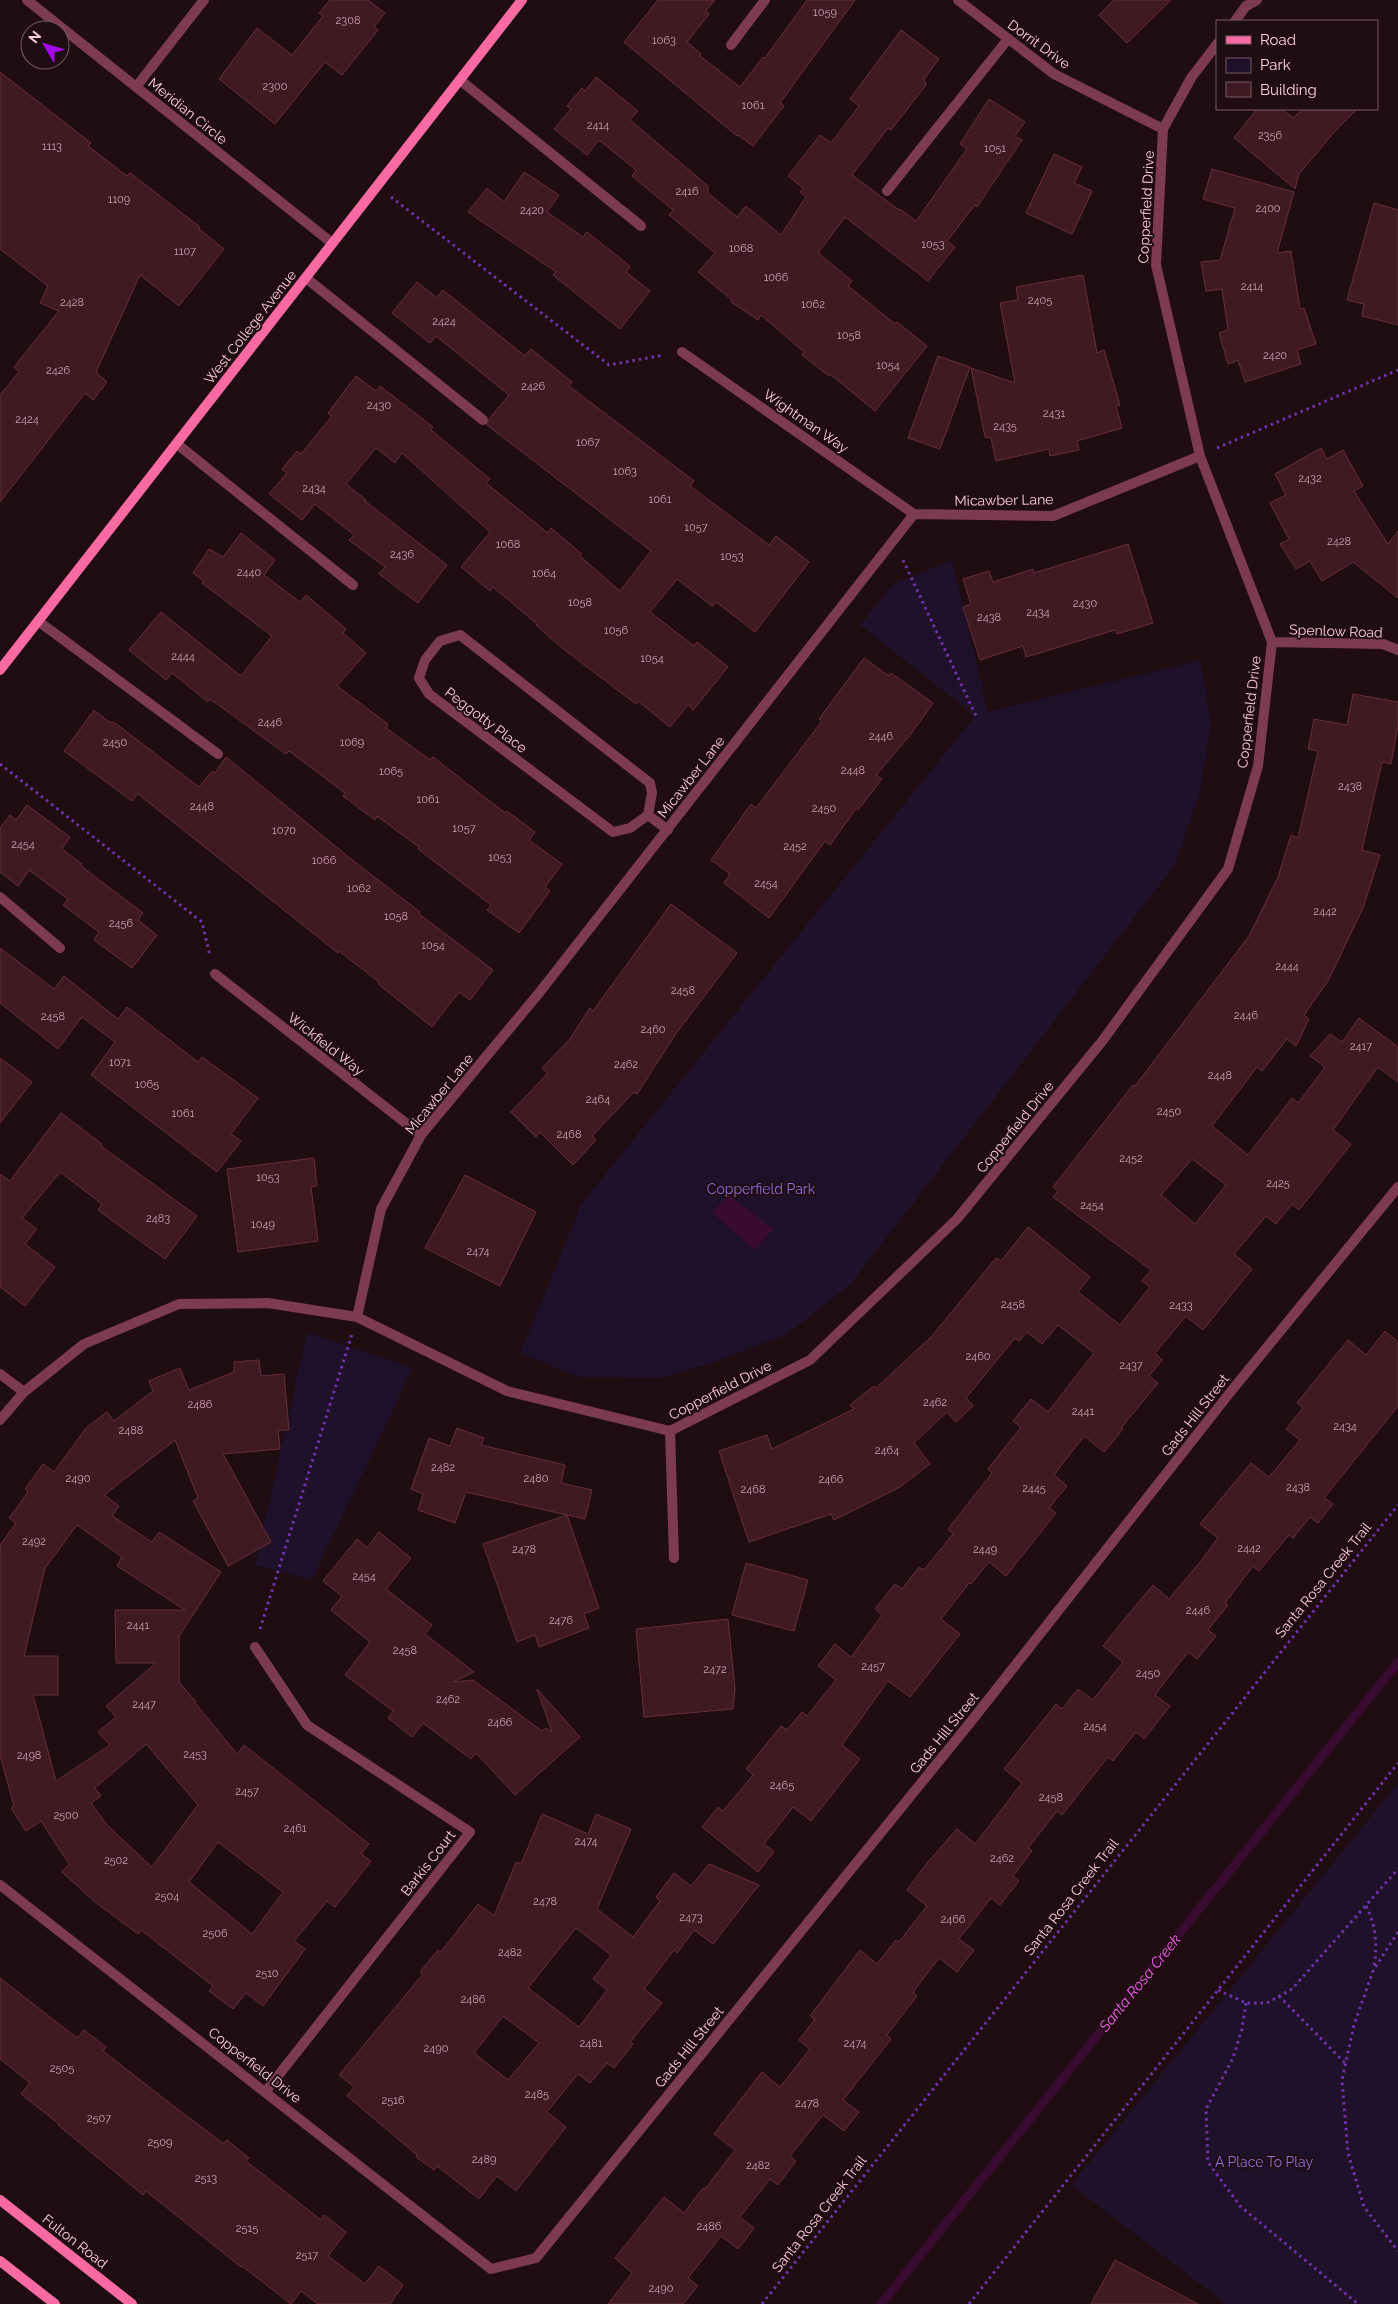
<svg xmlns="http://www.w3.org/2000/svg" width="1398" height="2304" font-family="Raleway,sans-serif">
<rect width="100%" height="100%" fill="#1f0d12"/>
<path fill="#1e1129" d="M952,560l36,152 212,-52 11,63 -11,69 -25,73 -325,420 -64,50 -77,29 -49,14 -81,-1 -59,-24 62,-150 393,-487 -115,-91 33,-41z
M307,1332l106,36 -101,212 -57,-15z
M1398,1783v521h-172l-155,-119z"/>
<path fill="#3a0b30" d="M728,1194l45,35 -18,21 -43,-37z"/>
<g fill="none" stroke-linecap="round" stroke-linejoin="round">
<path stroke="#3a0b30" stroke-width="9" d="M881,2304l517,-642"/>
</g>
<path fill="#3f1a22" stroke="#6a2d3b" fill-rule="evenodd" d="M330,0h38l17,13 -11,14 4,3 -36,45 -17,-13 -50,62 -56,-45 38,-51 35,27 31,-39 -4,-3z
M658,0h57l-9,11 3,3 -22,28 14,12 -1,2 40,31 23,-30 2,1 42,-58h48l-75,103 4,3 -31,40 -15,-11 -1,1 -113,-94z
M1114,0h57l-44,43 -28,-28z
M901,30l38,29 -15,20 2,6 -35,45 -3,-2 -36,47 47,35 1,-1 16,12 51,-72 -7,-5 29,-45 36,23 -10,14 7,4 -45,67 -2,-2 -28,36 8,6 -27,34 -83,-64 -27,36 34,28 -4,5 47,38 2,-2 30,24 -52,65 -45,-37 -1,2 -27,-21 2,-3 -43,-37 -3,5 -27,-18 1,-2 -34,-28 17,-19 -46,-38 4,-5 -41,-34 4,-6 -37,-30 -12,15 -33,-26 17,-20 -4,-3 15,-18 3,3 11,-14 42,34 -8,9 78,66v7l29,24 9,-11 35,29 25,-38 -6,-5 3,-4 -15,-12 32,-41 11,8 28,-37 -9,-7z
M0,72l91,71 -3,3 39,30 3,-3 70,54 -1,2 25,20 -45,57 -39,-31 -44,97 11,10 -14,18 -8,-7 -85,109v-107l19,-23 -5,-5 45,-56 -19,-8 8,-17 -48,-37z
M1257,109h25l11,9 10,-9h54l-21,21 -37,44 -4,15 -61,-51z
M1054,154l28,13 -8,16 18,8 -20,43 -46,-21z
M1212,169l82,23 -17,61 14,-2 9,58 4,-1 12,36 -19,6 4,14 -56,18 -7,-22 -10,4 -9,-31 9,-3 -6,-41 -16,2 -5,-29 19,-2 15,-52 -32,-9z
M524,172l35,23 -12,17 36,25 4,-5 43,34 -4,6 24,19 -30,38 -67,-54 3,-3 -88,-60 19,-24 17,14z
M1374,203l24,7v115l-36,-9 2,-12 -17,-4z
M1083,275l14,78 7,-3 16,55 -4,1 6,22 -45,13 2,9 -29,6 -1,-7 -53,12 -5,-23 -6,-1 -14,-69 44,15 -15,-80 18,-3 -2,-13z
M417,282l20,16 6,-8 82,66 6,-7 41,33 -3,4 125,95 -4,5 79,59 7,-9 33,26 -54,70 -39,-30 -4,4 -35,-27 -27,33 44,34 3,-4 31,25 -35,43 -5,-5 -18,22 -32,-26 -2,3 -74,-56 -26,-23 1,-1 -44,-37 -3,4 -29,-24 29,-35 -88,-79 -7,10 -19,-15 -30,36 20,16 -1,1 82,64 -29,38 -39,-29 6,-7 -36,-27 5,-5 -39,-31 -13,16 -33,-26 18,-21 -5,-4 15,-18 4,3 31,-38 -4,-3 28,-37 20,15 4,-5 53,41 -2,3 59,49 -4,4 62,50 3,-5 31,26 -2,2 40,35 31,-40 -164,-126 3,-7 19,-23 -73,-59 -6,7 -38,-30z
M938,356l32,11 -30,82 -32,-11z
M1321,448l6,11 16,-9 20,36 -9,5 34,53 10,-13v67l-45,-36 -31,19 -12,-20 -14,8 -16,-25 9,-5 -19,-36 16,-8 -11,-21z
M241,533l34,27 -11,15 36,27 6,-7 40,34 -3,4 23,20 -29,33 51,38 -2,4 44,32 3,-3 72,56 2,-2 28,21 -6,8 33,24 -17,23 5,4 -31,42 -32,-23 4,-5 -73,-56 1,-2 -42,-31 -2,4 -32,-24 2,-3 -56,-42 -3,3 -76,-55 -2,3 -36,-29 -6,7 -37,-30 32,-38 80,64 31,-40 -70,-53 2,-2 -11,-8 16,-24 14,8z
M1128,544l25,79 -36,11 -2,-4 -89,27 -3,-11 -43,14 -17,-53 8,-3 -8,-25 26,-8 4,11 40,-13 1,4z
M864,658l25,18 2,-3 42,30 -22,31 -35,41 6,4 -24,31 -2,-1 -26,36 -5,-4 -56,77 -45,-35 6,-9 -19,-14 40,-56 5,4 66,-87 -3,-2z
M1353,694l45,8v23l-7,39 -9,-2 -20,88 18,5 -17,53 -35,73 -24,34 5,4 -13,27 -9,-7 -25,32 -5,-4 -45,59 36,29 44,-57 6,5 27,-36 -15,-11 20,-22 12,8 17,-24 39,29v35l-20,-15 -45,63 18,14 -52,66 -7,-6 -16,20 -10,-8 -32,38 18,15 -49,61 -17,-14 -31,37 7,7 -13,16 9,7 -37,45 2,1 -19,23 -20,-16 -30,39 13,11 -18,22 7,5 -50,63 -17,-14 -18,22 -2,-1 -28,36 19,15 -50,63 -22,-16 -46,64 18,14 -49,62 -18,-14 -29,37 10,8 -16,20 -56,-45 16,-20 5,4 30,-36 -7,-6 35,-43 6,4 15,-18 5,4 29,-36 -18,-14 17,-22 16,13 31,-42 -7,-6 20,-25 7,5 17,-22 5,3 29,-36 -5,-5 44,-56 -4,-4 33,-42 -8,-6 18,-22 17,13 46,-59 -36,-28 -16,19 -15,-12 -8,9 -4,-3 -49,60 7,8 -17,16 -9,-10 -33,31 16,21 -30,23 -66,33 -3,-6 -82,28 -30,-91 48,-16 5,14 82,-40 -4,-4 24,-19 2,2 56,-52 64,-78 5,3 27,-34 62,50 -12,15 42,33 30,-38 -8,-6 9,-11 -98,-73 5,-6 -5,-4 80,-102 2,1 114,-150 29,-59 13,-42 7,3 20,-87 -10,-2 6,-30 33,6zM1192,1159l34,26 -31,39 -34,-29z
M94,710l15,12 6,1 84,64 13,-16 3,2 11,-16 130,106 64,49 -1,2 74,56 -23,30 -11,-8 -27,35 -54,-43 1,-2 -40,-31 -1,2 -200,-159 -6,7 -68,-50z
M27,805l43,32 -8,12 20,15 -1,2 62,47 -5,7 19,15 -25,33 -38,-28 5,-8 -36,-27 5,-6 -39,-29 -11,16 -18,-14v-44l10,-13 6,5z
M671,904l66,49 -62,82 -38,59 -3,-2 -42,44 4,4 -23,25 -33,-33 -4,5 -25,-25 37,-39 -6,-5 27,-28 21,-32 3,3z
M0,948l54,41 10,-13 54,43 9,-12 71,55 4,-5 56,41 -27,36 10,7 -24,31 -126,-97 24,-33 -33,-25 -24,32 -58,-46z
M0,1058l32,24 -32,41z
M61,1113l41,31 -1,2 96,70 -32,43 -67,-49 4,-6 -42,-32 -38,46 15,11 -12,15 30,23 -30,39 -25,-19v-113l10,7z
M314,1158l3,28 -6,1 7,54 -80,11 -11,-83z
M465,1175l71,37 -36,74 -75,-38z
M1385,1331l13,11v64l-74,92 9,6 -15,19 -8,-6 -17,21 -4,-3 -30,36 -6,-5 -28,37 3,2 -20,25 8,6 -19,23 -9,-7 -33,43 15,11 -26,33 -8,-7 -23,29 -5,-4 -46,58 -5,-4 -29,37 4,3 -19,25 6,5 -19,24 -9,-7 -32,41 15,11 -17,22 -18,-14 -26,34 4,4 -30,39 4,4 -48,61 16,12 -15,19 -21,-16 -33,41 6,5 -18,24 -8,-6 -30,38 14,11 -16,21 -17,-13 -33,42 10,8 -15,18h-75l24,-31 -17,-15 49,-61 20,16 19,-25 2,1 30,-39 -21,-16 48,-62 18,15 30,-38 -11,-9 16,-21 -5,-3 50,-66 17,14 19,-24 3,2 28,-36 -20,-16 20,-27 30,-34 18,15 47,-61 -18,-14 52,-65 6,5 16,-20 15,11 30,-38 -20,-16 20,-25 30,-36 16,14 31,-37 18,-24 -18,-14 51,-61 18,14 31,-37 -14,-11 17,-21 -6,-5 51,-63 18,15z
M259,1360l2,16 23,-2 5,56h-11l2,19 -57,5 48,88 -43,24 -35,-65 5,-3 -23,-58 -71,55 15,11 -7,10 40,26 7,-10 62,40 -42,64v46l17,20 -1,1 42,51 7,-9 125,99 -8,10 10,7 -36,46 -8,-6 -33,40 11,8 -42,57 -17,-13 -13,16 -24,-18 4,-5 -72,-56 -3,4 -43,-32 -33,-30 7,-8 -28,-43 -15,10 -15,-23 3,-2 -14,-51v-210l16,-22 -7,-5 19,-26 -3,-3 18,-25 11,8 32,-44 21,-16 7,9 39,-30 -4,-10 31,-13 9,22 45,-18v-10zM77,1525l45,32 -5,9 68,44h-70l1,53h40l-50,43 10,11 -18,15 12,13 -54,36 -23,-86h25v-39h-34l21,-88zM146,1744l52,61 -46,62 -44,-41 -17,-23 10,-7 -6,-8zM218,1842l65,50 -31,42 -63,-52z
M457,1428l27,10 -3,7 84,20 -4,18 31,7 -7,29 -18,-4 32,93 -15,6 5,14 -50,19 -4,-12 -18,7 -34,-98 84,-29 -101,-23 -11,31 -37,-13 5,-16 -12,-5 18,-51 21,8z
M379,1532l32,26 -25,31 46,36 -7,9 49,38 -21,10 20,-2 69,51 4,-3 6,4 -15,-43 43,48 -65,58 -39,-42 -5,6 -48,-36 -11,14 -24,-19 5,-7 -48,-36 25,-33 -39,-32 11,-14 -19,-15 34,-42 10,9z
M746,1563l62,17 -14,51 -62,-16z
M728,1619l7,70 -2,20 -89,8 -8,-88z
M542,1814l46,20 8,-20 35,15 -34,80 36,28 27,-36 -4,-4 18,-24 17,13 18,-22 50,21 -46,59 -19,-14 -17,23 -3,-3 -30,39 18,14 -32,39 3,2 -19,24 -7,-5 -17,20 -12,-9 -31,38 19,15 -50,64 -19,-15 -18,23 -42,-33 -3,4 -18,-13 1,-2 -70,-59 7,-9 -15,-12 84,-101 -3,-2 18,-22 3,2 37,-48 16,12 22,-54 5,2zM576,1928l35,27 -18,24 14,11 -28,37 -51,-39zM503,2016l36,27 -31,37 -34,-27z
M0,1978l77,60 7,-8 22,17 -3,4 73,57 48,36 3,-4 22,18 -3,3 75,59 3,-5 22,17 -18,24 37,28 14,-18 24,19 -13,19h-72l-17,-13 -10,13 -49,-38 -1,1 -95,-76 -3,4 -85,-70 1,-1 -38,-30 9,-11 -30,-24z
M1115,2260l83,44h-107z"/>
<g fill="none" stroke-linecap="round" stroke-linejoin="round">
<path stroke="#7133ac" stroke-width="3" stroke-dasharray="2.5 4" stroke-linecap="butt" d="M391,197l218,168 55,-10
M1217,448l181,-78
M903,560l73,156
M0,764l202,158 8,34
M260,1629l92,-295
M1366,1906c11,22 11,39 8,62
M1398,1932l-25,39 -19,54 -12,55 6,73 16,54 34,44
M1218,1990l28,13h21l25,-14 106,-120
M1279,1996l66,67
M1246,2003l-4,26 -9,29 -27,51 2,53 32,44 118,98
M762,2304l636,-799
M969,2304l429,-541"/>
<path stroke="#7c3a53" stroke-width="10" d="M731,45l34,-45
M460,80l181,146
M887,191l121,-152
M306,278l177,142
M177,444l176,141
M38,621l180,133
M0,897l60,51"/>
<path stroke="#7c3a53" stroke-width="10" d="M27,0l305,243
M958,0l96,74 109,55
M1235,21l11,-15 11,-6
M136,87l68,-87
M682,352l232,162
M1272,642l111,2 15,6
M648,815l-18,13 -17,4 -184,-138 -10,-16 6,-18 15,-19 20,-6 190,148 2,10 -4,22 20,15
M215,974l206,161
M357,1317l24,-108 40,-74 118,-142 375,-479 139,2 147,-60
M0,1374l24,18
M0,1420l24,-28 60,-48 95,-40 89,-1 89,14 150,74 163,40 140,-71 147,-141 146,-179 125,-171 30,-103 14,-124 -72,-186 -44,-191 7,-136 28,-51 26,-34
M670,1431l4,127
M255,1647l52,78 163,107 -204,259
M0,1885l491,384 45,-11 437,-539 259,-329 166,-203"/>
<path stroke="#f969a2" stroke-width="10" d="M0,670l522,-670
M0,2200l132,104
M0,2261l55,43"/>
</g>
<g text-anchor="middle" stroke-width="4" stroke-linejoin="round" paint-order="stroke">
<g font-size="11" fill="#cea0ae">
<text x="825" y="16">1059</text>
<text x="348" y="24">2308</text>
<text x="664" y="44">1063</text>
<text x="275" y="90">2300</text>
<text x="753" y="109">1061</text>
<text x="598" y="129">2414</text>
<text x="1270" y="139">2356</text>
<text x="52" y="150">1113</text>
<text x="995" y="152">1051</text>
<text x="687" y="195">2416</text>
<text x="119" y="203">1109</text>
<text x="1268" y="212">2400</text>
<text x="532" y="214">2420</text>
<text x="933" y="248">1053</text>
<text x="741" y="252">1068</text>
<text x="185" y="255">1107</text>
<text x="776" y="281">1066</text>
<text x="1252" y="290">2414</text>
<text x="1040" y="304">2405</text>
<text x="72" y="306">2428</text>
<text x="813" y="308">1062</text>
<text x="444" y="325">2424</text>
<text x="849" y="339">1058</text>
<text x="1275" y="359">2420</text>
<text x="888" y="369">1054</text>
<text x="58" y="374">2426</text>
<text x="533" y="390">2426</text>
<text x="379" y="409">2430</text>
<text x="1054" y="417">2431</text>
<text x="27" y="423">2424</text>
<text x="1005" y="430">2435</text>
<text x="588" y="446">1067</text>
<text x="625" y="475">1063</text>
<text x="1310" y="482">2432</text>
<text x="314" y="492">2434</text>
<text x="660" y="503">1061</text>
<text x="696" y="531">1057</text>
<text x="1339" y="545">2428</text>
<text x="508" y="548">1068</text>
<text x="402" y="558">2436</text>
<text x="732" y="560">1053</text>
<text x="249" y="576">2440</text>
<text x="544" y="577">1064</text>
<text x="580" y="606">1058</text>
<text x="1085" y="607">2430</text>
<text x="1038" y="616">2434</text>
<text x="989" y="621">2438</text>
<text x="616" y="634">1056</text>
<text x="183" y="660">2444</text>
<text x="652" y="662">1054</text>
<text x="270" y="726">2446</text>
<text x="881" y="740">2446</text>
<text x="115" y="746">2450</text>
<text x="352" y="746">1069</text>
<text x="853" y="774">2448</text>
<text x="391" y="775">1065</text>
<text x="1350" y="790">2438</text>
<text x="428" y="803">1061</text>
<text x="202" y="810">2448</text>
<text x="824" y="812">2450</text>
<text x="464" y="832">1057</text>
<text x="284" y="834">1070</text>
<text x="23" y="848">2454</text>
<text x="795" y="850">2452</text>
<text x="500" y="861">1053</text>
<text x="324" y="864">1066</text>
<text x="766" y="887">2454</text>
<text x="359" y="892">1062</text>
<text x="1325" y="915">2442</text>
<text x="396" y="920">1058</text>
<text x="121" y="927">2456</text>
<text x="433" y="949">1054</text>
<text x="1287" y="970">2444</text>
<text x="683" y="994">2458</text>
<text x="1246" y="1019">2446</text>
<text x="53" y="1020">2458</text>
<text x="653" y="1033">2460</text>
<text x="1361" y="1050">2417</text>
<text x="120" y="1066">1071</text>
<text x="626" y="1068">2462</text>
<text x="1220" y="1079">2448</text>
<text x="147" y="1088">1065</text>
<text x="598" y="1103">2464</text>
<text x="1169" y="1115">2450</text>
<text x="183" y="1117">1061</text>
<text x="569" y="1138">2468</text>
<text x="1131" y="1162">2452</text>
<text x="268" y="1181">1053</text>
<text x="1278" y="1187">2425</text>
<text x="1092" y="1209">2454</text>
<text x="158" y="1222">2483</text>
<text x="263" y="1228">1049</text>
<text x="478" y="1255">2474</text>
<text x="1013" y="1308">2458</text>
<text x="1181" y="1309">2433</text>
<text x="978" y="1360">2460</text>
<text x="1131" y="1369">2437</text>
<text x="935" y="1406">2462</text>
<text x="200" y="1408">2486</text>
<text x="1083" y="1415">2441</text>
<text x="1345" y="1430">2434</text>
<text x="131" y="1434">2488</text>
<text x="887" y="1454">2464</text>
<text x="443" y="1471">2482</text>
<text x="78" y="1482">2490</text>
<text x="536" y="1482">2480</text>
<text x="831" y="1483">2466</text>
<text x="1298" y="1491">2438</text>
<text x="1034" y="1492">2445</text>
<text x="753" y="1493">2468</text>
<text x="34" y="1545">2492</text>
<text x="1249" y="1552">2442</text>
<text x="524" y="1553">2478</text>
<text x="985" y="1553">2449</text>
<text x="364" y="1580">2454</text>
<text x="1198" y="1614">2446</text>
<text x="561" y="1624">2476</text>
<text x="138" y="1629">2441</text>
<text x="405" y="1654">2458</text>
<text x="873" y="1670">2457</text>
<text x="715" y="1673">2472</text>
<text x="1148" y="1677">2450</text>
<text x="448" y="1703">2462</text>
<text x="144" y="1708">2447</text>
<text x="500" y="1726">2466</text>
<text x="1095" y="1730">2454</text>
<text x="195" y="1758">2453</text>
<text x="29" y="1759">2498</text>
<text x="782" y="1789">2465</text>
<text x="247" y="1795">2457</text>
<text x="1051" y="1801">2458</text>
<text x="66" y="1819">2500</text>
<text x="295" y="1832">2461</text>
<text x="586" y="1845">2474</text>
<text x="1002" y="1862">2462</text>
<text x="116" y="1864">2502</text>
<text x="167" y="1900">2504</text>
<text x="545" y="1905">2478</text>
<text x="691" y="1921">2473</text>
<text x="953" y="1923">2466</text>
<text x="215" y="1937">2506</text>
<text x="510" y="1956">2482</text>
<text x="267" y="1977">2510</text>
<text x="473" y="2003">2486</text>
<text x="591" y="2047">2481</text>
<text x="855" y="2047">2474</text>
<text x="436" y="2052">2490</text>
<text x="62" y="2072">2505</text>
<text x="537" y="2098">2485</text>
<text x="393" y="2104">2516</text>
<text x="807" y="2107">2478</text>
<text x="99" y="2122">2507</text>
<text x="160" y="2146">2509</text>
<text x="484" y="2163">2489</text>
<text x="758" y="2169">2482</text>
<text x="206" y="2182">2513</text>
<text x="709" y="2230">2486</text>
<text x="247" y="2232">2515</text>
<text x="307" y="2259">2517</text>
<text x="661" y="2292">2490</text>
</g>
<g font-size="14" fill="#fdcddc" stroke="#1f0d12">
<text transform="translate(1039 44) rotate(36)" y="5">Dorrit Drive</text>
<text transform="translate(188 111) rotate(39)" y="5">Meridian Circle</text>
<text transform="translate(1146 207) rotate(-87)" y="5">Copperfield Drive</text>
<text transform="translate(250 327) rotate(-52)" y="5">West College Avenue</text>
<text transform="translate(806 421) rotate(35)" y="5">Wightman Way</text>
<text transform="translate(1004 500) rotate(-1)" y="5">Micawber Lane</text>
<text transform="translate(1336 631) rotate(2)" y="5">Spenlow Road</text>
<text transform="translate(1249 712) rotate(-83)" y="5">Copperfield Drive</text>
<text transform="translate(486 720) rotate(37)" y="5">Peggotty Place</text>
<text transform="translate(691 777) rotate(-52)" y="5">Micawber Lane</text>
<text transform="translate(326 1044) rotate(38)" y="5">Wickfield Way</text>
<text transform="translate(439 1094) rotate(-51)" y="5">Micawber Lane</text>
<text transform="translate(1015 1127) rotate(-51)" y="5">Copperfield Drive</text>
<text transform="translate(720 1390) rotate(-27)" y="5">Copperfield Drive</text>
<text transform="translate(1195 1415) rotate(-52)" y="5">Gads Hill Street</text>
<text transform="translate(1323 1580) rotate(-51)" y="5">Santa Rosa Creek Trail</text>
<text transform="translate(944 1733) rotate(-51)" y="5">Gads Hill Street</text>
<text transform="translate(428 1863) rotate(-52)" y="5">Barkis Court</text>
<text transform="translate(1071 1897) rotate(-52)" y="5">Santa Rosa Creek Trail</text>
<text transform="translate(689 2047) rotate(-51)" y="5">Gads Hill Street</text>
<text transform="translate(255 2065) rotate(38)" y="5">Copperfield Drive</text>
<text transform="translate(819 2214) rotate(-52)" y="5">Santa Rosa Creek Trail</text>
<text transform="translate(75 2241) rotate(38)" y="5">Fulton Road</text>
</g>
<g font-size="14" fill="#926ddd" stroke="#1f0d12">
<text x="761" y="1194">Copperfield Park</text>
<text x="1264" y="2167">A Place To Play</text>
</g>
<g font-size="15" font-style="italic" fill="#f860f2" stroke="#1f0d12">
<text transform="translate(1140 1983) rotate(-51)" y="5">Santa Rosa Creek</text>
</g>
</g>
<rect x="1216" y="20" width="162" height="90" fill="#1f0d12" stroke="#785a63"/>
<rect x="1226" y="36" width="25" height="8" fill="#f969a2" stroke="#785a63"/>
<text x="1260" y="45" font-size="15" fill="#fdcddc">Road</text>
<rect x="1226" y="58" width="25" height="15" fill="#1e1129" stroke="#785a63"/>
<text x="1260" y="70" font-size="15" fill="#fdcddc">Park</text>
<rect x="1226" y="82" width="25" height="15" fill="#3f1a22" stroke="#785a63"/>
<text x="1260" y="95" font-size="15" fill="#fdcddc">Building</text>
<g transform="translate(45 45) rotate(308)"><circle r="24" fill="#1f0d12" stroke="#785a63"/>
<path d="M0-4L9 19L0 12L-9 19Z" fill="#a30aec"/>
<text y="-8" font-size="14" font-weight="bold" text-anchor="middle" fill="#fdcddc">N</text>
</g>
</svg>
